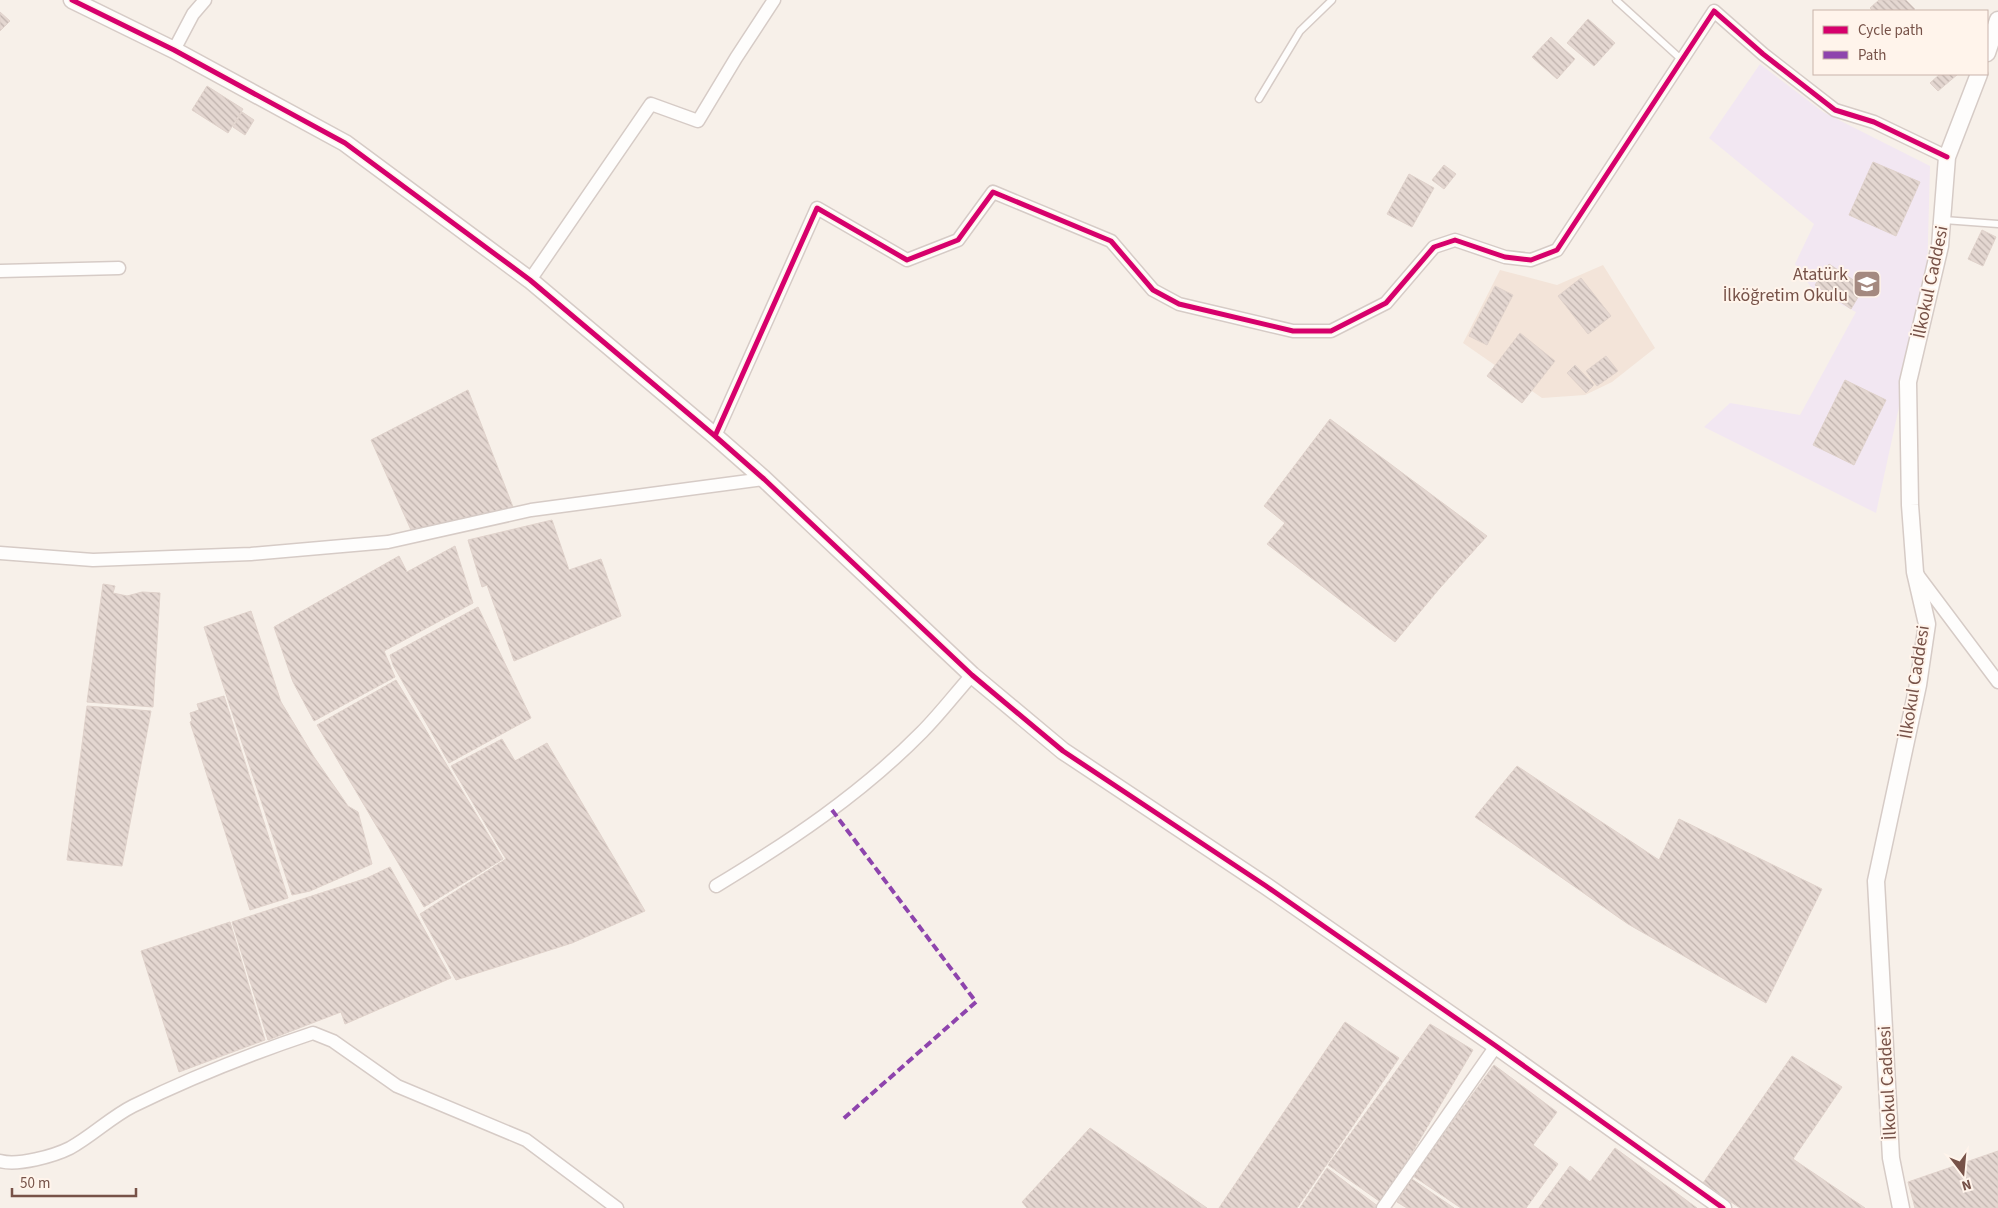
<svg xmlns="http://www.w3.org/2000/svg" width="1998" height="1208" font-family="'Source Sans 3',sans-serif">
<defs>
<pattern id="building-back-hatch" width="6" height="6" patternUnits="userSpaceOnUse" patternTransform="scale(1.25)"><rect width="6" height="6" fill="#e4d7d1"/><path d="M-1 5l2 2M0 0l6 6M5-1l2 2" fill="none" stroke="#beb1ac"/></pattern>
</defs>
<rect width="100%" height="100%" fill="#f7f0e9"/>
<path fill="#f3e4d9" d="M1603,265l52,83 -43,34 -27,13 -43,3 -79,-55 37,-73 57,15z"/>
<path fill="#f2e7f2" d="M1760,64l63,48 107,54 -3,112 -51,235 -172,-86 26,-24 70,12 56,-103 -43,-22 -18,-26 19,-40 -105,-86z"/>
<path fill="url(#building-back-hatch)" stroke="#e0d2cb" d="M1879,0h27l9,9 -3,2h-39l-3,-3z
M0,12l10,9 -10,10z
M1588,19l27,24 -21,23 -27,-23z
M1551,37l24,22 -18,20 -25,-22z
M1940,74h18l-20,17 -8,-8z
M207,86l36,23 -15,24 -36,-23z
M242,112l12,8 -9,15 -12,-8z
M1873,162l47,20 -24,54 -47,-21z
M1444,165l12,9 -12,15 -12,-9z
M1409,174l25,14 -22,39 -25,-13z
M1982,230l14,7 -13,29 -15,-7z
M1829,264l35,23 -13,22 -36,-24z
M1581,278l30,38 -23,18 -30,-38z
M1495,286l18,9 -26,50 -18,-9z
M1520,333l35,28 -33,42 -35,-27z
M1606,356l12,15 -21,15 -11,-15z
M1575,365l19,20 -8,8 -19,-20z
M1845,380l41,20 -32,65 -41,-20z
M468,390l45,117 -102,23 -40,-90z
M1330,419l157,117 -48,53 -44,53 -128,-98 18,-21 -21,-17z
M552,520l17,50 32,-11 20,57 -107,45 -27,-76 -5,2 -14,-47z
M455,546l18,57 -89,48 11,26 -81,44 -21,-39 -19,-55 125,-71 8,16z
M103,584l12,2 -2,7 14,3 15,-4 18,1 -7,114 -66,-5z
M478,607l53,111 -82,45 -56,-98 -3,-10z
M251,611l30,91 33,55 34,49 10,6 14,52 -62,27 -18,4 -88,-268z
M396,680l107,179 -79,48 -107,-182z
M224,696l64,202 -38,12 -60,-188 2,-1 -2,-8 9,-3 -2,-6z
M87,706l64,5 -29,155 -55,-6z
M502,739l13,22 32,-18 98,168 -73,32 -116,37 -36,-66 86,-55 -55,-93z
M1517,766l142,94 20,-41 143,70 -56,114 -138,-79 -153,-107z
M390,867l61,111 -106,46 -4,-12 -73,28 -36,-118 135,-44z
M230,922l35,118 -86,32 -38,-121z
M1345,1022l54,36 -102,150h-78z
M1430,1024l43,26 -91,153 -54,-38z
M1792,1056l50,31 -49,72 72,49h-125l-37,-25z
M1494,1065l63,47 -24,33 25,19 -32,44h-65l-48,-32z
M1090,1128l117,80h-180l-5,-6z
M1615,1148l82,60h-158l31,-42 20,16z
M1998,1151v57h-83l-7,-26z
M1327,1168l52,39 -1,1h-78z
M1412,1179l42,29h-47l-10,-6z"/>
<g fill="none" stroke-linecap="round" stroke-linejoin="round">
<defs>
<path id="service" d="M1616,0l66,60
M1259,99l41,-68 32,-31
M1944,220l54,4"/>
<path id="minor" d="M174,50l19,-36 12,-14
M0,271l119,-3
M530,280l121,-176 47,17 38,-63 38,-58
M715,436l102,-228 90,52 51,-20 35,-48 118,49 42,49 26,14 114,27h38l55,-28 48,-56 21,-7 50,17 26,3 26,-10 157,-239 49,43 72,56 39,12 73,35
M0,553l93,7 158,-6 137,-12 143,-32 233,-31
M1917,574l81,108
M716,886c73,-44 145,-92 206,-154 17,-17 33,-38 50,-57
M0,1161c18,5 54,-5 70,-13 22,-12 41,-31 63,-42 57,-28 120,-53 180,-73l20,8 64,45 129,54 91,68
M1383,1208l113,-162"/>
<path id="tertiary" d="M72,0l102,50 171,93 185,137 185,156 49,43 208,196 91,76 203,135 230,160 227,162
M1987,53l11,-33
M1901,1208l-10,-50 -15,-277 42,-196 9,-61 -12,-52 -5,-67 -2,-123 32,-136 7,-89 32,-83"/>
</defs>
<use href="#service" stroke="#d6cbc6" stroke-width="9"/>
<use href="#minor" stroke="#d6cbc6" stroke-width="15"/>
<use href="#tertiary" stroke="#d6cbc6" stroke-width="19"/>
<use href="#service" stroke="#fefdfc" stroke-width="6"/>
<use href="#minor" stroke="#fefdfc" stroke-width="12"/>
<use href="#tertiary" stroke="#fefdfc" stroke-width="16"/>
<path stroke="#8e44ad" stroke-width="4" stroke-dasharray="8 4" stroke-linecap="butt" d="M832,810l144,192 -134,118"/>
<defs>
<path id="cycleway" d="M72,0l102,50 171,93 185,137 185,156 49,43 208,196 91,76 203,135 230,160 227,162
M715,436l102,-228 90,52 51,-20 35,-48 118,49 42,49 26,14 114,27h38l55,-28 48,-56 21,-7 50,17 26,3 26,-10 157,-239 49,43 72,56 39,12 73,35"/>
</defs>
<use href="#cycleway" stroke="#fff4eb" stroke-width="8"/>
<use href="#cycleway" stroke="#d6006c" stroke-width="5"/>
</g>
<defs>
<symbol id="school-square" viewBox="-11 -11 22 22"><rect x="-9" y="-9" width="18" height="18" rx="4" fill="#a48980" stroke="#fff4eb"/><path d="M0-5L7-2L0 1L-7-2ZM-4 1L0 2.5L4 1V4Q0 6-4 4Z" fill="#fff"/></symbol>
</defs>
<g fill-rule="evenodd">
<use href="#school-square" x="1851" y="268" width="32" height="32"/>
</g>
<g text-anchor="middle" stroke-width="4" stroke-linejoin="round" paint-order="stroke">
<g font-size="18" fill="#775248" stroke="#fff4eb" text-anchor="end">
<text x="1848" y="280">Atatürk<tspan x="1848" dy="21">İlköğretim Okulu</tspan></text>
</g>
<g font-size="18" fill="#775248" stroke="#fff4eb">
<text transform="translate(1930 282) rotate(-78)" y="6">İlkokul Caddesi</text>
<text transform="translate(1914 682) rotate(-81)" y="6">İlkokul Caddesi</text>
<text transform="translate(1887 1083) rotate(-93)" y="6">İlkokul Caddesi</text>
</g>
</g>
<rect x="1813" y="10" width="175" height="65" fill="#fff4eb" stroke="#c9b3aa"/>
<rect x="1823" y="26" width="25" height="8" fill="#d6006c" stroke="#c9b3aa"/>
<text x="1858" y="35" font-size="15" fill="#775248">Cycle path</text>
<rect x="1823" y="51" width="25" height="8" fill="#8e44ad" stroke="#c9b3aa"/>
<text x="1858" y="60" font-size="15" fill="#775248">Path</text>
<g transform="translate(1963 1173) rotate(164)" stroke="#fff4eb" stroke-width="4" paint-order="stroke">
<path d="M0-4L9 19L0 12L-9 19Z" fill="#775248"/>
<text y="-8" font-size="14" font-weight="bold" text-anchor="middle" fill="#775248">N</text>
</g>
<path d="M12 1188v8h124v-8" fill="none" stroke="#775248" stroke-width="2.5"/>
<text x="20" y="1188" font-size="15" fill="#775248" stroke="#fff4eb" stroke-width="4" paint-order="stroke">50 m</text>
</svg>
